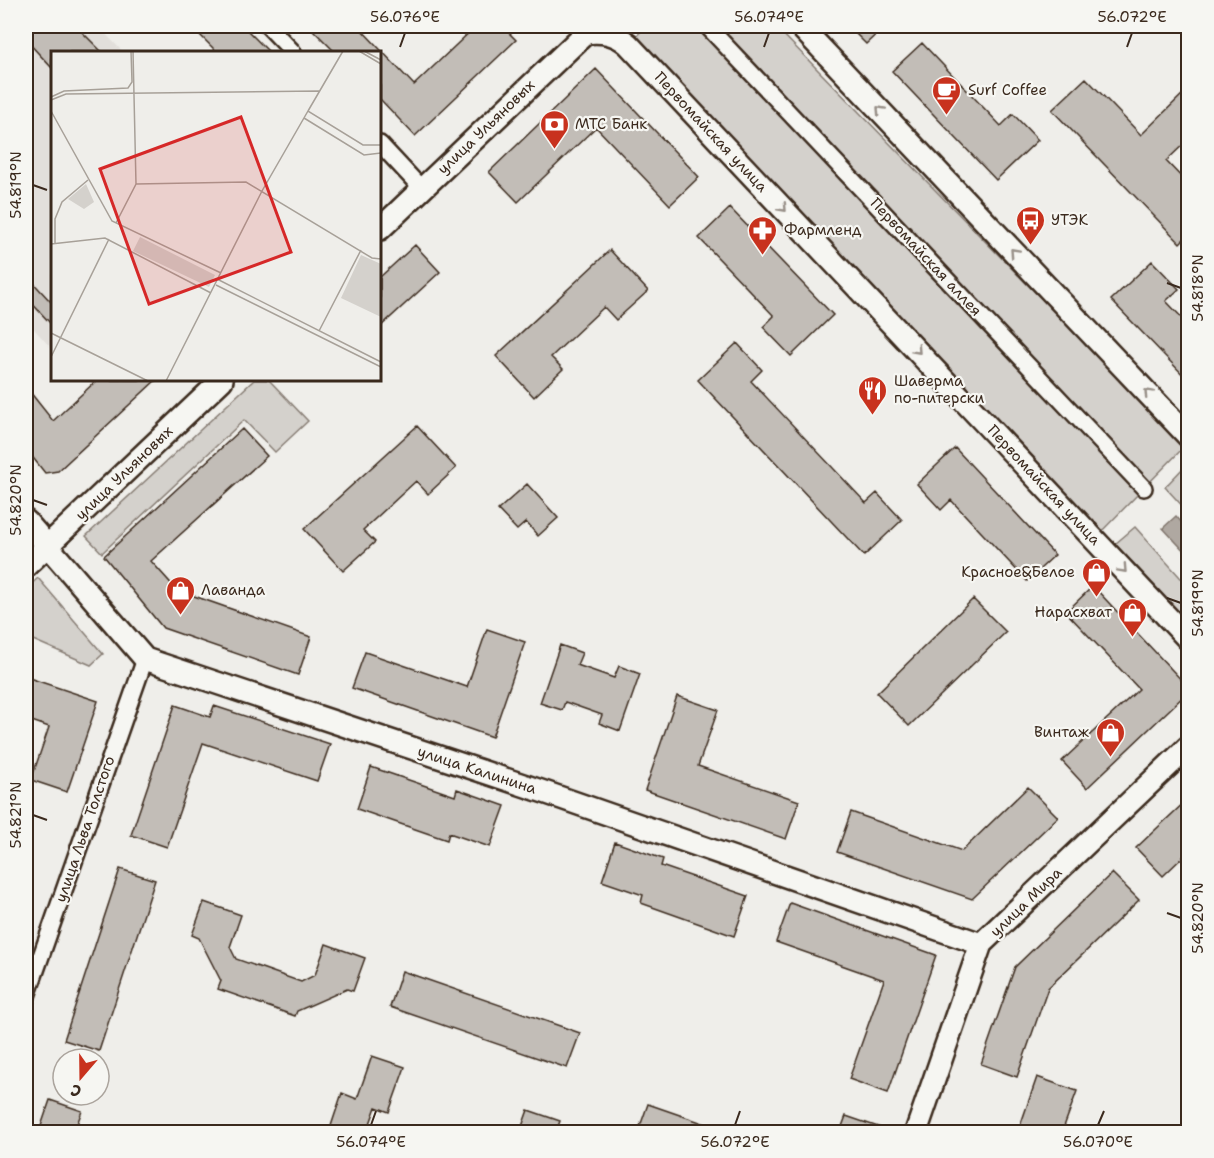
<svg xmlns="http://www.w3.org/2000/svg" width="1214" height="1158" font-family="'Shantell Sans',sans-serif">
<rect width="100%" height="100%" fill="#efeeea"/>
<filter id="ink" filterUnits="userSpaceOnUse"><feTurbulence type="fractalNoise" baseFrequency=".0167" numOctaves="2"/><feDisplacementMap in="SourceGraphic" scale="12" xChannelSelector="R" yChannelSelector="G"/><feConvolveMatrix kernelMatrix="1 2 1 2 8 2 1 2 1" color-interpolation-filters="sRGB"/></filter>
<g filter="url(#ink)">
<path fill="#e2dfdb" d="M26,26h72l25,26h-71v297l-26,-29z"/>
<path fill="#d4d1cc" stroke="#887e75" stroke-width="1.5" d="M647,26h128l410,420 -85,87 -465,-496z
M254,380h15l39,41 -33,31 -31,-32 -142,133 -16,-17z
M1186,465l2,3v44l-23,-25z
M1135,527l53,59v36l-73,-78z
M38,578l65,76 -12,11 -65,-28v-48z"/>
<path fill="#afa8a1" stroke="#81766d" stroke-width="1.5" d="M1176,516l12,14v25l-25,-27z"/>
<path fill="#c2bdb7" stroke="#3b2a1e" stroke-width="1.5" d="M26,26h50l26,26h-50v16l-26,-28z
M191,26h52l26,26h-52z
M309,26h49l56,59 62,-59h26l14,14 -101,96 -35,-37v-47h-45z
M848,26h37l-19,18z
M922,43l79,83 12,-12 25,26 -42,40 -104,-109z
M596,69l103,108 -29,28 -74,-78 -78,75 -29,-30z
M1086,78l55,57 47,-46v51l-22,21 22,23v51l-8,8 -128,-133z
M730,208l103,107 -42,41 -28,-29 11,-11 -75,-78z
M415,245l25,27 -60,55v-50z
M610,250l38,41 -32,29 -12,-13 -53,50 12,12 -29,28 -38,-41z
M1152,261l27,28 -13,12 22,23v56l-77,-80z
M26,275l26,28v22l-26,-28z
M737,343l25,27 -11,11 115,122 11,-10 25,27 -38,36 -166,-176z
M97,380h59l-98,91 -13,2 -19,-24v-62l27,34z
M417,426l39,42 -28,26 -12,-13 -53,49 12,12 -32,29 -39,-42z
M242,429l25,27 -116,105 26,29 134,47 -13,38 -135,-47 -59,-72z
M955,448l100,107 -28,26 -76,-81 -10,10 -24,-26z
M527,484l31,34 -20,18 -12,-14 -9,8 -19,-20z
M1093,586l95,101v5l-101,96 -25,-27 77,-72 -73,-77z
M973,599l33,33 -97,94 -32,-33z
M487,629l38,13 -33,95 -140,-49 13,-36 102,35z
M560,645l22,8 -5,12 37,13 5,-12 21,8 -20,57 -21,-8 3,-8 -37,-13 -3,8 -22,-7z
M26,677l72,24 -31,91 -36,-12 18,-53 -23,-8z
M677,696l41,14 -20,56 101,35 -13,38 -141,-49z
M175,705l35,12 4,-11 116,38 -13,37 -114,-38 -36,104 -36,-12z
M371,767l84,29 2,-7 48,17 -15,41 -41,-14 -2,7 -90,-31z
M1028,787l30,30 -86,82 -135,-47 14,-40 111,39z
M1188,799v53l-25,24 -27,-28z
M615,842l48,17 -2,7 87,30 -14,40 -93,-33 2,-8 -41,-14z
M120,869l35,11 -56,171 -35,-11z
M1112,873l27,27 -91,88 -31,89 -36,-13 34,-97z
M204,902l37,13 -11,32 6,12 65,23 14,-7 11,-31 39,14 -12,33 -6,-2 -50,22 -2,5 -77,-27 3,-8 -22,-43 -7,-3z
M790,903l146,52 -48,138 -39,-14 35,-99 -108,-38z
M402,971l178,62 -13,35 -177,-61z
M372,1056l33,11 -16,45 -13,-5 -9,25h-38l13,-39 15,6z
M1037,1077l40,14 -15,41h-44z
M50,1100l32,11 -8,21h-35z
M648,1104l75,26 -1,2h-84z
M528,1110l32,11 -4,11h-36z
M846,1116l41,14v2h-47z"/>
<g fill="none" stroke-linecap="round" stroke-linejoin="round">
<defs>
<path id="street" d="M268,26l25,26
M707,26l437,462
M380,144l42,45
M26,999l119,-340"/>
<path id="secondary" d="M800,26l388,410
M585,33c17,-2 30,0 43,11l560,595
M380,229l213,-203
M26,521l119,138 402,134 434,151
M26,566l196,-186
M916,1132l65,-188 207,-197"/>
</defs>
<use href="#street" stroke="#3b2a1e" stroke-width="20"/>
<use href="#secondary" stroke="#3b2a1e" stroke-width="26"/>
<use href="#street" stroke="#f6f6f2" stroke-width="15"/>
<use href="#secondary" stroke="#f6f6f2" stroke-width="21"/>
</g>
<defs><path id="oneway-chevron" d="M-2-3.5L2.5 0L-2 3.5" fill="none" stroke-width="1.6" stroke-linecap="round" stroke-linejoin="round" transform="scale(1.5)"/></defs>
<g stroke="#989088">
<use href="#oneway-chevron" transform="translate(880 110) rotate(-133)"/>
<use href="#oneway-chevron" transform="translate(783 208) rotate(47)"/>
<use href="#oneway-chevron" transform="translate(1014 252) rotate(-133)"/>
<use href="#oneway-chevron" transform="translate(917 350) rotate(47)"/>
<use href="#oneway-chevron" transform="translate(1148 393) rotate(-133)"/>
<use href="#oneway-chevron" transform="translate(1123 569) rotate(47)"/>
</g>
</g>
<path fill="none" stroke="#3b2a1e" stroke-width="2" d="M400,47l5,-14M764,47l5,-14M1127,47l5,-14M33,185l14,5M1167,283l14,5M33,500l14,5M1167,598l14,5M33,815l14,5M1167,913l14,5M371,1125l5,-14M735,1125l5,-14M1098,1125l6,-14"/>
<defs>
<symbol id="cafe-pin" viewBox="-11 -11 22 30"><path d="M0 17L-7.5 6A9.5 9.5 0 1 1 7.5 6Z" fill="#c8321e" stroke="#f6f6f2"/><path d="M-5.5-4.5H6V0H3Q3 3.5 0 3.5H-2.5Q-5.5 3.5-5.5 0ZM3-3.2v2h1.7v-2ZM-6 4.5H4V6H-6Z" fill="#fff"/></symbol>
<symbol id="bank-pin" viewBox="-11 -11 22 30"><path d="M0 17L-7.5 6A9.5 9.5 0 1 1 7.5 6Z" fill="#c8321e" stroke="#f6f6f2"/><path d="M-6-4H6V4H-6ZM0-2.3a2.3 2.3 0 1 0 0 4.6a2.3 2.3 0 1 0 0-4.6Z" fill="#fff"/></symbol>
<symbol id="bus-pin" viewBox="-11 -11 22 30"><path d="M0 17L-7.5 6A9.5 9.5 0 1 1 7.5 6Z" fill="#c8321e" stroke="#f6f6f2"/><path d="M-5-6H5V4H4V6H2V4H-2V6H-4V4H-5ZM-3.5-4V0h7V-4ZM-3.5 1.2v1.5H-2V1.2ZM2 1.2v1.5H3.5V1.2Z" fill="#fff"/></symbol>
<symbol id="pharmacy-pin" viewBox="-11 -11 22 30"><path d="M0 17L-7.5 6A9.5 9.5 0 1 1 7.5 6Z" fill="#c8321e" stroke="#f6f6f2"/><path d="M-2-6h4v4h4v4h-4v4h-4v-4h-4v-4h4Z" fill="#fff"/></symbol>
<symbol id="restaurant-pin" viewBox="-11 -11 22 30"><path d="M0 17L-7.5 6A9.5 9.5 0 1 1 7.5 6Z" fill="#c8321e" stroke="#f6f6f2"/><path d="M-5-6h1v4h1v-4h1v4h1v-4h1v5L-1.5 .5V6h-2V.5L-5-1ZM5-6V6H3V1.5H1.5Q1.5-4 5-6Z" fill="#fff"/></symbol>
<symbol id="shop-pin" viewBox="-11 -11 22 30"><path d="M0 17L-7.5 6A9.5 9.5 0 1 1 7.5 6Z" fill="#c8321e" stroke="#f6f6f2"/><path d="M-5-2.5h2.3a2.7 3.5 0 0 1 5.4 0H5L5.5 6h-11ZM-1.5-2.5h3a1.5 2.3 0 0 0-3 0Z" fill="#fff"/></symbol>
</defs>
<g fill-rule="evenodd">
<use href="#cafe-pin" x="930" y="74" width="33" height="45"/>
<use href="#bank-pin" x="538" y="108" width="33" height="45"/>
<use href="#bus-pin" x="1014" y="204" width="33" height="45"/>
<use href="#pharmacy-pin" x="746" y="214" width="33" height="45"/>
<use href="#restaurant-pin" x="856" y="374" width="33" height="45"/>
<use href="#shop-pin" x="1080" y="556" width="33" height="45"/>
<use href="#shop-pin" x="164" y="574" width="33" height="45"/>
<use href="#shop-pin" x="1116" y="596" width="33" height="45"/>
<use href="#shop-pin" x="1094" y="716" width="33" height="45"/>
</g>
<g text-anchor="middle" stroke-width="4.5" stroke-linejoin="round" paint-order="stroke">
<g font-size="15" fill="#3b2a1e" stroke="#f6f6f2" text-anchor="start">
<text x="968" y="95">Surf Coffee</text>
<text x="575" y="129">МТС Банк</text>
<text x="1051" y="225">УТЭК</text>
<text x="784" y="235">Фармленд</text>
<text x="894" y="386">Шаверма<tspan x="894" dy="17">по-питерски</tspan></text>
<text x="1075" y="577" text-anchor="end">Красное&amp;Белое</text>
<text x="201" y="595">Лаванда</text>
<text x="1112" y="617" text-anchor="end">Нарасхват</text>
<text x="1089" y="737" text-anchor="end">Винтаж</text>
</g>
<g font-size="15" fill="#3b2a1e" stroke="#f6f6f2">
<text transform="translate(486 127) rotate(-44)" y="5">улица Ульяновых</text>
<text transform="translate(711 132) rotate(47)" y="5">Первомайская улица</text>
<text transform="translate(926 257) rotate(47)" y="5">Первомайская аллея</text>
<text transform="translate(124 473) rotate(-44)" y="5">улица Ульяновых</text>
<text transform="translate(1044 485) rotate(47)" y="5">Первомайская улица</text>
<text transform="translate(477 770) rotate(18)" y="5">улица Калинина</text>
<text transform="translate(85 829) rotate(-71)" y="5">улица Льва Толстого</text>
<text transform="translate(1026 902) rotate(-44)" y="5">улица Мира</text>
</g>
</g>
<g transform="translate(51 51)">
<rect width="330" height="330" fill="#efeeea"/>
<path d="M35,133l8,18 -10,7 -16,-10zM89,186l75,38 -6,12 -76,-36zM310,204l20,9v53l-40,-19z" fill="#d4d1cc"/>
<path fill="none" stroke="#a7a098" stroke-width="1.5" d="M308,0l22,13M313,0l17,9M0,46l13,-6 64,-3 4,-6 -1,-31M0,49l15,-6 253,-3M0,60l61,110 109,52M257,60l35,-60M253,67l60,37 17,-2M85,133l110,-2 126,76 9,1M65,172l20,-39 -3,-133M4,192v-24l7,-17 26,-22M0,193l54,-6 106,55M166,228l164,83M165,234l165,82M268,280l42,-81M0,282l97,48M0,306l58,-118M115,330l96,-190 46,-80 55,34h18"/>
<path fill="#d62828" fill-opacity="0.15" stroke="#d62828" stroke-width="3" d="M190,66l50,135 -142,52 -49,-135z"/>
<rect width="330" height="330" fill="none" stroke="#3b2a1e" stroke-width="3"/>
</g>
<rect width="1214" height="1158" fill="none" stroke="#f6f6f2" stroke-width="66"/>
<g transform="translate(81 1077) rotate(200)"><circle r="28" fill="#f6f6f2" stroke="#aba49d" stroke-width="1.5"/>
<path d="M0-4.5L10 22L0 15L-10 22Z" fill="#c8321e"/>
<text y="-9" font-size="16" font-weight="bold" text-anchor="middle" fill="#3b2a1e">С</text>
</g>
<rect x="33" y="33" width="1148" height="1092" fill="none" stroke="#3b2a1e" stroke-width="2"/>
<g font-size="15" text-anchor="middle" fill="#3b2a1e">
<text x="405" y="22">56.076°E</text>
<text x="769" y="22">56.074°E</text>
<text x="1132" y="22">56.072°E</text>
<text transform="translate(16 185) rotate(-90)" y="5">54.819°N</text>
<text transform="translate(1198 288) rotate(-90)" y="5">54.818°N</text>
<text transform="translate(16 500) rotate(-90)" y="5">54.820°N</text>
<text transform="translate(1198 603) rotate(-90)" y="5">54.819°N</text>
<text transform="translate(16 815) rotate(-90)" y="5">54.821°N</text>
<text transform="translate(1198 918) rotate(-90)" y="5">54.820°N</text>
<text x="371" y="1147">56.074°E</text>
<text x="735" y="1147">56.072°E</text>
<text x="1098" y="1147">56.070°E</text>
</g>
</svg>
